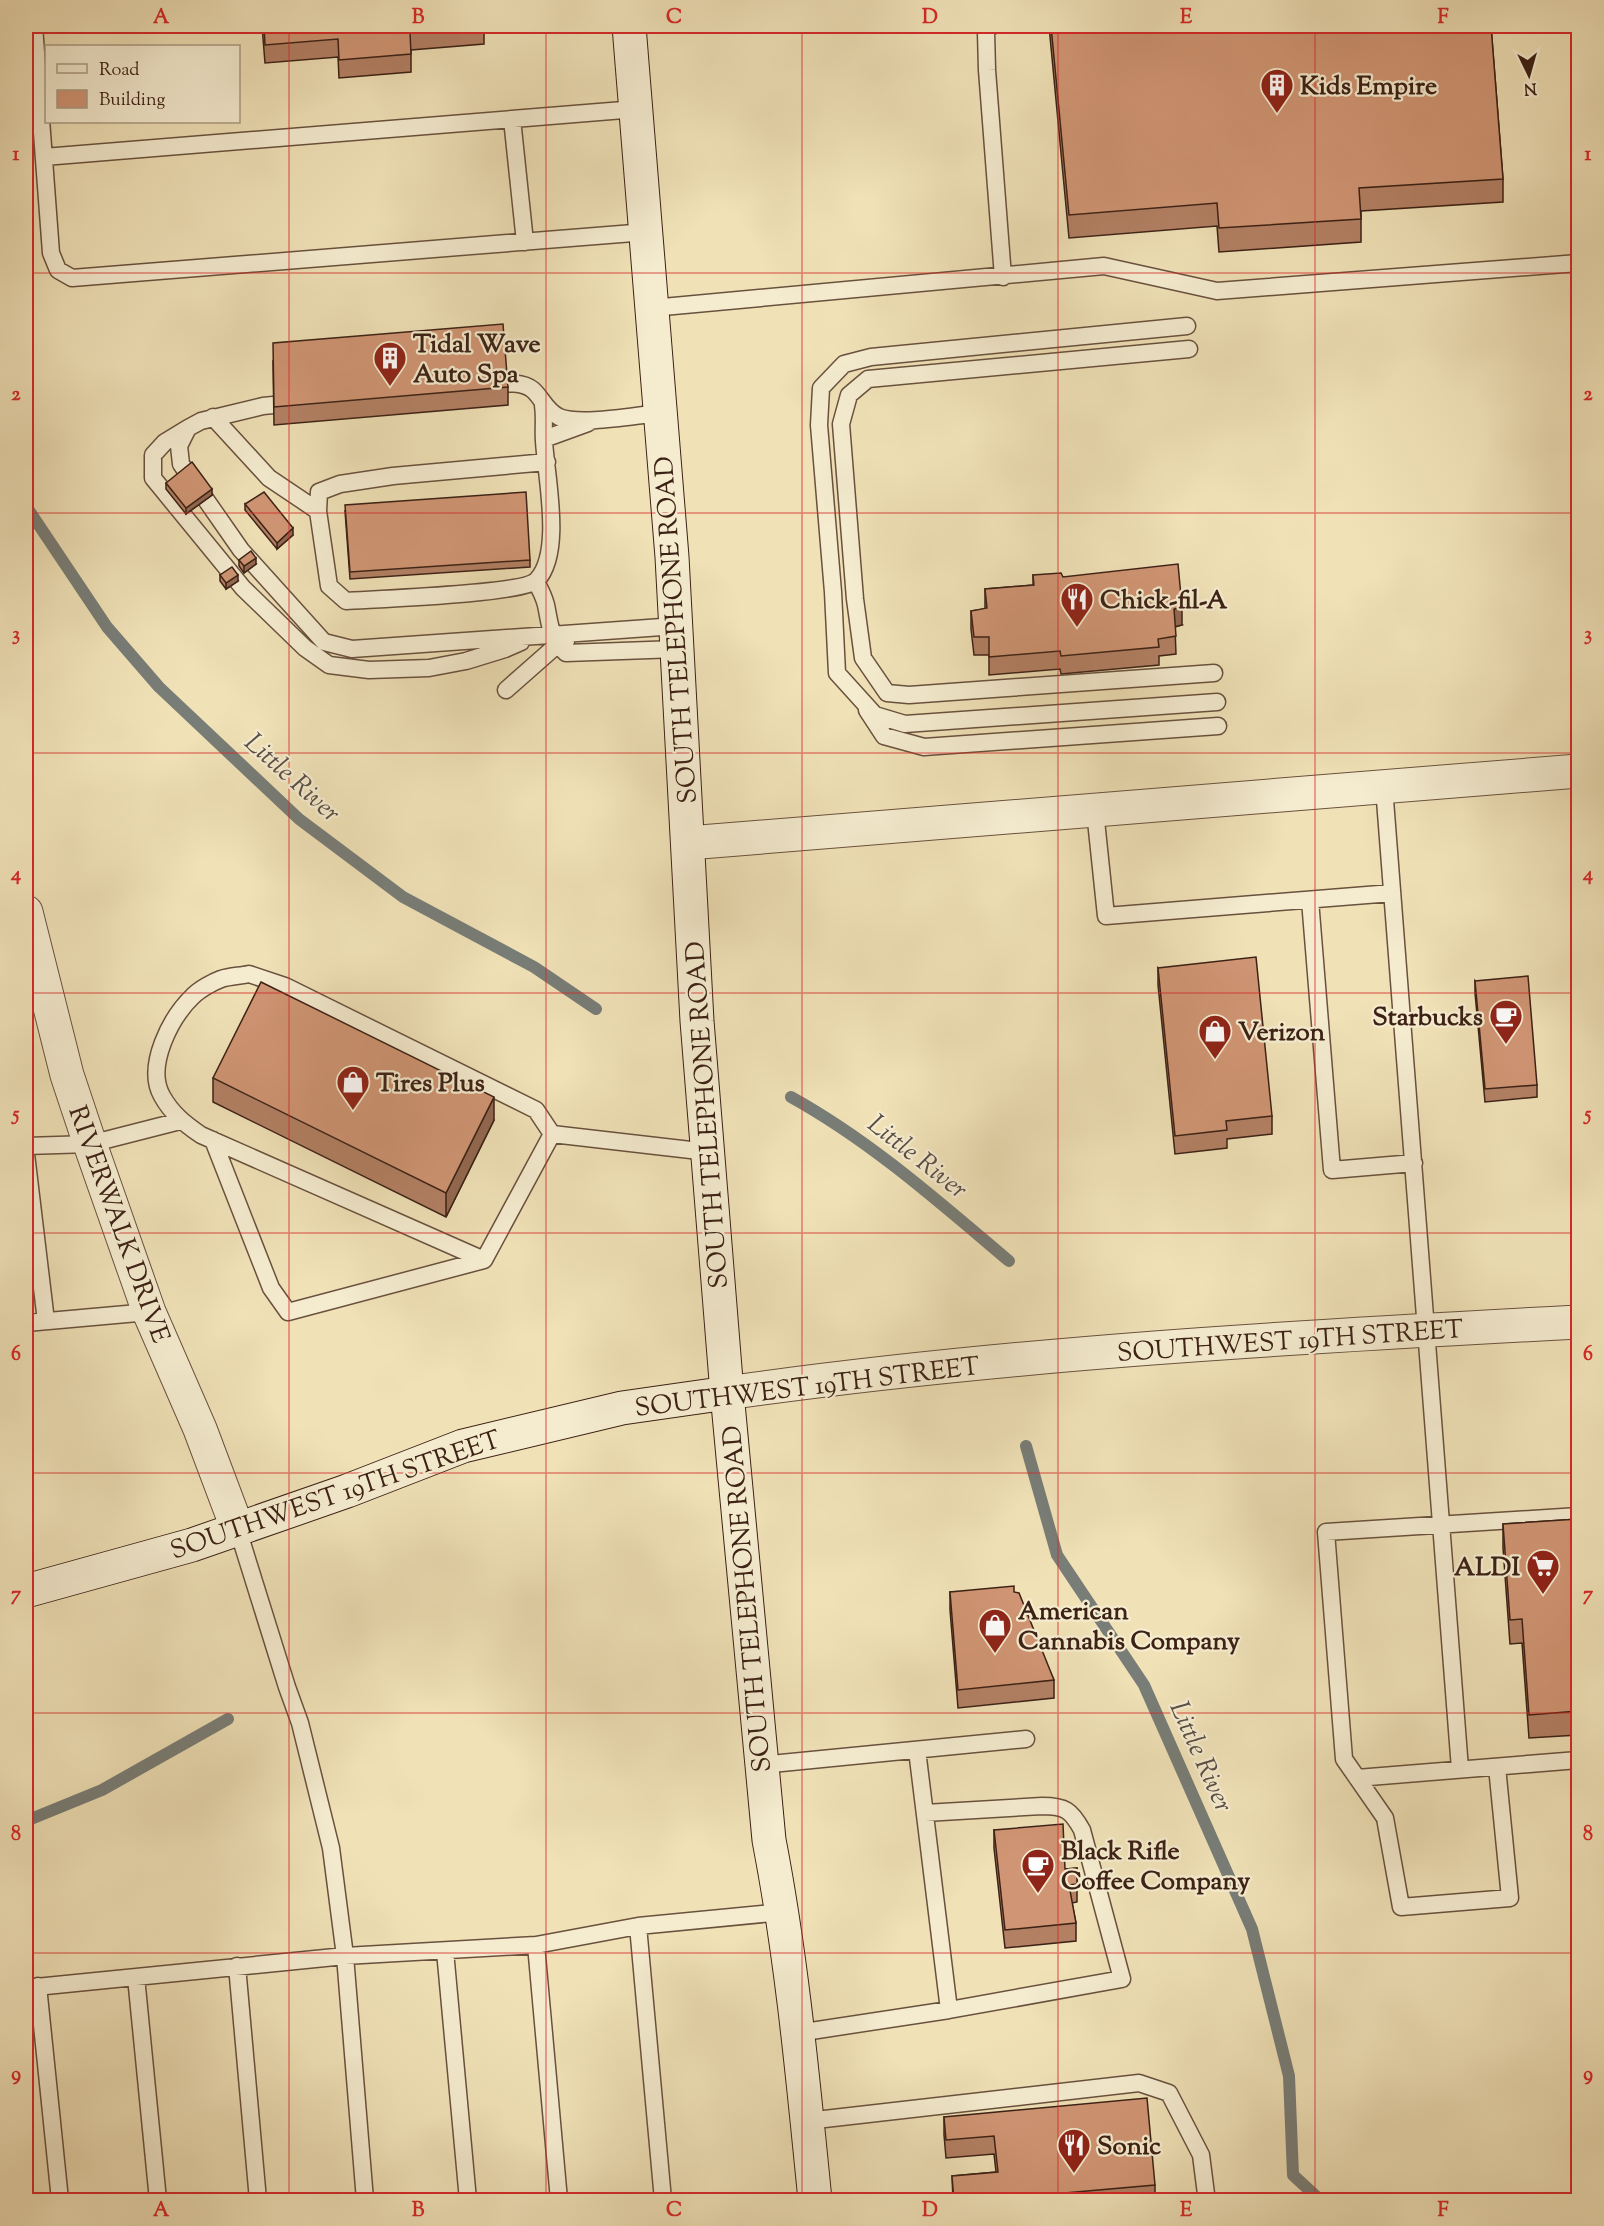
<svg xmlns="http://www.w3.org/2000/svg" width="1604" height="2226" font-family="'Sorts Mill Goudy',serif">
<rect width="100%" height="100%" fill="#f0e1b7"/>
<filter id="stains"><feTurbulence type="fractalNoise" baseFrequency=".00333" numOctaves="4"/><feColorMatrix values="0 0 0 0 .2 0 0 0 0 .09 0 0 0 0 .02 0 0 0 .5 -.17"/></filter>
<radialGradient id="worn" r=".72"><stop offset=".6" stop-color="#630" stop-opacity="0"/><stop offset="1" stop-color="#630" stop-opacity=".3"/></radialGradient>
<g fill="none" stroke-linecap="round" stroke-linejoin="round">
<path stroke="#787d77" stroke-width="12" d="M26,506l81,121 52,60 140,132 104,78 131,70 62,42
M791,1097c81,45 148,105 218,164
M1026,1446l31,109 87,130 108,244 37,147 4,99 27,25
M26,1821l76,-31 126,-71"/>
<defs>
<path id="service" d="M34,26l17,227 7,17 14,8 574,-46
M991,26l-5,6 1,38 16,207
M512,119l13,123
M44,157l592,-48
M652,308l452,-42 113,25 361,-28
M1187,326l-316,31 -27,7 -23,24 -2,37 14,167 4,81 38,42 30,9 312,-22
M1189,349l-321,30 -19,16 -8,29 14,175 8,59 24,35 22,2 305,-22
M487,385c14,-1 34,-5 46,5 9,8 13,21 26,27 22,9 77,-2 102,-4
M294,403l-31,3 -62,15 -13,7 -9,18 2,18 60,86 83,92 28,7 324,-23
M543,405c2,14 0,23 1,36 2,36 19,111 -7,139 -13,14 -163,19 -191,21l-17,-15 -11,-75 1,-19 21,-8 53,-8 154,-14
M213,417l56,61 49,33
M188,428l-23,14 -12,13v23l90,110 62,60 24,17 40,5 60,-2 37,-7 39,-12 16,-7
M544,439l44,-16
M536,582c4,7 8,15 10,23 4,19 4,34 20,48l111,-4
M506,690l51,-45 9,-4
M867,710l17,26 40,11 294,-21
M1384,787l76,982
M1095,811l11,105 286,-23
M1310,900l22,270 82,-7
M249,974l36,12 251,124 16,24 -68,126 -283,-125c-16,-11 -29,-21 -39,-39 -17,-30 9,-79 31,-100 7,-7 20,-14 28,-17 9,-3 19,-3 28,-5z
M552,1134l156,18
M213,1140l58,148 17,24 196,-52
M26,1146l64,-2 90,-23
M26,1154l20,167
M26,1323l123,-11
M238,1530l49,157 13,36 31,125 14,108 20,244
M917,1750l32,260
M761,1765l265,-26
M1497,1767l13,131 -109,9 -16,-89 -41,-59 -18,-227 252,-16
M1357,1778l221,-18
M638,1926l145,-14
M536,1945l23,255
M445,1951l23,249
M237,1966l21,234
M136,1977l22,223
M38,1986l22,214
M26,1988l319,-32 191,-11 102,-19 25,274
M798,2033l151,-23 173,-31 -40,-149c-11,-20 -17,-24 -40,-24l-117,7
M807,2121l332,-38 30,10 32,62 5,39 -5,6"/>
<path id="minor" d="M688,843l890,-72"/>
<path id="tertiary" d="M26,912l41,163 23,69 59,168 51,117 38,101
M727,1393c282,-40 567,-56 851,-71"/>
<path id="secondary" d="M629,26l43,531 25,464 30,372 42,447c23,119 34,240 46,360
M26,1591l166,-46 155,-54 116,-45 159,-38 105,-15"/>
</defs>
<use href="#service" stroke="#69513e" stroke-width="19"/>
<use href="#minor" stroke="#69513e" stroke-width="35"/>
<use href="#tertiary" stroke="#69513e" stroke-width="35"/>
<use href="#secondary" stroke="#3c2115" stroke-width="35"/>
<use href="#service" stroke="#f5ecd0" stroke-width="16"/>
<use href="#minor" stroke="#f5ecd0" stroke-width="33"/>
<use href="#tertiary" stroke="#f5ecd0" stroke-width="33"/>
<use href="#secondary" stroke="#f5ecd0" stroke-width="33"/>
</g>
<path fill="#b38064" stroke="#3c2115" stroke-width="1.5" d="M262,26h222v18l-73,6v22l-72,6 -1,-21 -73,6z
M1049,26h442l12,153v23l-142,9v31l-142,10 -2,-26 -148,12z
M273,361l235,26v18l-234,20z
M166,483l46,12 -26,19 -20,-25z
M245,504l48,31 -16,14 -32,-39z
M345,511l185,49v7l-180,12z
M239,560l17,4 -12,9 -5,-7z
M220,575l18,6 -12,8 -6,-8z
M1033,575l30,2 119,48 -7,2 1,27 -17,2v9l-98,9 -1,-5 -71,6v-20h-15l-3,-26v-18l14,-2v-20l48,-4z
M1158,968l114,148v18l-45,5v9l-52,6 -17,-169z
M1475,981l62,104v12l-52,5 -10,-109z
M213,1078l281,42 -48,97 -233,-115z
M1578,1519v216l-49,3 -7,-95 -12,1 -7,-96v-24z
M950,1592h64l40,88v18l-96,10 -8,-98z
M994,1830l71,39 12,-1v34l-5,1 4,20v18l-71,7 -11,-100z
M944,2117l211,68v15h-202l-1,-24 44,-4 -2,-18 -48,4 -2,-23z"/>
<path fill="#926851" stroke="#3c2115" stroke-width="1.5" d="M212,489v6l-26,19v-6z
M293,528v7l-16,14v-6z
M256,558v6l-12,9v-7z
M238,575v6l-12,8v-6z
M1182,607v18l-8,2v-18z
M494,1097v23l-48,97v-24z"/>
<path fill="#d09574" stroke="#3c2115" stroke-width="1.5" d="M264,26h220l-74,6 1,22 -72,6 -1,-21 -73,6z
M1051,26h440l12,153 -144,9 2,31 -142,9 -2,-25 -148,12z
M503,324l5,63 -234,20 -1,-64z
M192,462l20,27 -26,19 -20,-25z
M264,492l29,36 -16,15 -32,-39z
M526,492l4,68 -180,12 -5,-67z
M251,551l5,7 -12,8 -5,-6z
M1178,564l4,43 -8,2 2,27 -18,3 1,8 -98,9 -1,-5 -71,6v-20h-15l-3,-26 16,-3 -2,-19 49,-4 -1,-10 28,-2 2,4z
M232,567l6,8 -12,8 -6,-8z
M1256,957l16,159 -46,5 1,9 -52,6 -17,-168z
M1528,976l9,109 -52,4 -10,-108z
M261,982l233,115 -48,96 -233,-115z
M1578,1519v192l-49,4 -7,-96 -12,1 -7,-96z
M1014,1586v6l5,1 35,87 -96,10 -8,-98z
M1063,1824l2,45 12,-1v16l-8,1 7,38 -71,7 -11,-100z
M1147,2098l8,87 -170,15h-31l-2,-24 46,-4 -4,-36 -48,4 -2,-23z"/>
<path fill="none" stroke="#d62828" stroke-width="1.5" stroke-opacity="0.55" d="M289,26v2174M546,26v2174M802,26v2174M1058,26v2174M1315,26v2174M26,273h1552M26,513h1552M26,753h1552M26,993h1552M26,1233h1552M26,1473h1552M26,1713h1552M26,1953h1552"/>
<defs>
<symbol id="building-pin" viewBox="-11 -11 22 30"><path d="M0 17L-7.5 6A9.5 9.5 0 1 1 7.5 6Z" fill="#8f2418" stroke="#f5ecd0"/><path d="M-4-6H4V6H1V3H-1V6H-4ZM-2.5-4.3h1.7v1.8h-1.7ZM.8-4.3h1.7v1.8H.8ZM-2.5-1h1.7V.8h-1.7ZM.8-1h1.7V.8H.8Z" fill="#fff"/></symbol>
<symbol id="restaurant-pin" viewBox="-11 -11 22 30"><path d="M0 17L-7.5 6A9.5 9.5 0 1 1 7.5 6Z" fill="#8f2418" stroke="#f5ecd0"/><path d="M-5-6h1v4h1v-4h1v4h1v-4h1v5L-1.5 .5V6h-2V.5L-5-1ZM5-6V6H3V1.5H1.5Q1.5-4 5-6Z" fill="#fff"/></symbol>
<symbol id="cafe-pin" viewBox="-11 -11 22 30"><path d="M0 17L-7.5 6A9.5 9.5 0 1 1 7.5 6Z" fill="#8f2418" stroke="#f5ecd0"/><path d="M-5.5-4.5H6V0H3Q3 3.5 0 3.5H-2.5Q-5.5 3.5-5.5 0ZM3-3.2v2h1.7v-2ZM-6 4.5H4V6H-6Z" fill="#fff"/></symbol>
<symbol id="shop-pin" viewBox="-11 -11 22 30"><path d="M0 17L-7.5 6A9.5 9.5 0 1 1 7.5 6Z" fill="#8f2418" stroke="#f5ecd0"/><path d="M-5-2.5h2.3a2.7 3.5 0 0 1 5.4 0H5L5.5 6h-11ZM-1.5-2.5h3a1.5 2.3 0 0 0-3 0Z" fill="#fff"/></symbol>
<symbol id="supermarket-pin" viewBox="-11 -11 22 30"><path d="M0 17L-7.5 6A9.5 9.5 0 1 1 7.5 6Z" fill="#8f2418" stroke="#f5ecd0"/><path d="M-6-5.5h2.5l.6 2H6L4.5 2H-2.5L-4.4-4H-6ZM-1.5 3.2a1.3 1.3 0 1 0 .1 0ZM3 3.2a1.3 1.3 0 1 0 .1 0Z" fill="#fff"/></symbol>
</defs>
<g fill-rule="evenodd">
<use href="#building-pin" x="1258" y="66" width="38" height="52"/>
<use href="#building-pin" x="371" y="339" width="38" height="52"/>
<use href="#restaurant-pin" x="1058" y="580" width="38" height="52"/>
<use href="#cafe-pin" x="1487" y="997" width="38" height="52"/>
<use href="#shop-pin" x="1196" y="1012" width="38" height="52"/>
<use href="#shop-pin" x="334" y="1063" width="38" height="52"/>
<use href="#supermarket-pin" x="1524" y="1547" width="38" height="52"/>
<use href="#shop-pin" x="976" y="1606" width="38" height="52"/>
<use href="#cafe-pin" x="1019" y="1846" width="38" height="52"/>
<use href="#restaurant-pin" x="1055" y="2126" width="38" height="52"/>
</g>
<g text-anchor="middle" stroke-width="4.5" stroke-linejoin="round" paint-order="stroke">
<g font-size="26" font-weight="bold" fill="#3c2115" stroke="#f5ecd0" text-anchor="start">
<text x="1300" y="94">Kids Empire</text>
<text x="413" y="352">Tidal Wave<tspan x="413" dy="30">Auto Spa</tspan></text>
<text x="1100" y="608">Chick-fil-A</text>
<text x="1483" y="1025" text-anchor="end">Starbucks</text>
<text x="1238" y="1040">Verizon</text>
<text x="376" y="1091">Tires Plus</text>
<text x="1520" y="1575" text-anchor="end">ALDI</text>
<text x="1018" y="1619">American<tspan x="1018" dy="30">Cannabis Company</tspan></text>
<text x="1061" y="1859">Black Rifle<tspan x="1061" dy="30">Coffee Company</tspan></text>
<text x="1097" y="2154">Sonic</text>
</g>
<g font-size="26" fill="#3c2115" stroke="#f5ecd0">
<text transform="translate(675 630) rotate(-94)" y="9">SOUTH TELEPHONE ROAD</text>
<text transform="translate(706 1115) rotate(-94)" y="9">SOUTH TELEPHONE ROAD</text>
<text transform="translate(120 1224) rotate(70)" y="9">RIVERWALK DRIVE</text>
<text transform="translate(1290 1340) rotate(-4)" y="9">SOUTHWEST 19TH STREET</text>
<text transform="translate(807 1386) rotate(-7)" y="9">SOUTHWEST 19TH STREET</text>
<text transform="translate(335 1494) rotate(-19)" y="9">SOUTHWEST 19TH STREET</text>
<text transform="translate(746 1599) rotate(-95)" y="9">SOUTH TELEPHONE ROAD</text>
</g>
<g font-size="27" font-style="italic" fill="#5a4f46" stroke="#f5ecd0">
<text transform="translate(293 777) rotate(42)" y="9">Little River</text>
<text transform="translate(918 1156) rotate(38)" y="9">Little River</text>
<text transform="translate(1202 1756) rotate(66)" y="9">Little River</text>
</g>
</g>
<rect width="1604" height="2226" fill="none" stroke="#f0e1b7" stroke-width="66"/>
<rect x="45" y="45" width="195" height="78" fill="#f5ecd0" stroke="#ab9b85" stroke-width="1.5"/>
<rect x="57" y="64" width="30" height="9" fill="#f5ecd0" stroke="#ab9b85" stroke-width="1.5"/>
<text x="99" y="75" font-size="18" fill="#3c2115">Road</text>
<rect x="57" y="90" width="30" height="18" fill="#d09574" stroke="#ab9b85" stroke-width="1.5"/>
<text x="99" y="105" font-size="18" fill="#3c2115">Building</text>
<g transform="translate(1529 75) rotate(175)" stroke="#f5ecd0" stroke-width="4.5" paint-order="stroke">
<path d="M0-4.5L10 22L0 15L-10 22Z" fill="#3c2115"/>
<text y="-9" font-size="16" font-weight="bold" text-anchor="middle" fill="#3c2115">N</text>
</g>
<rect x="33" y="33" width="1538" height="2160" fill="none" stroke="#d62828" stroke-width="2"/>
<g font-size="20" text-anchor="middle" font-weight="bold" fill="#d62828">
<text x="161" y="23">A</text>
<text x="418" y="23">B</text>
<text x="674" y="23">C</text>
<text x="930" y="23">D</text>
<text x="1186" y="23">E</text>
<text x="1443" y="23">F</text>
<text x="16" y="160">1</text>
<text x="1588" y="160">1</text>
<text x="16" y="400">2</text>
<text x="1588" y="400">2</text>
<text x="16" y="640">3</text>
<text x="1588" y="640">3</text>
<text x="16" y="880">4</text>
<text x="1588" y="880">4</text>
<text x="16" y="1120">5</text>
<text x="1588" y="1120">5</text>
<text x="16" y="1360">6</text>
<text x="1588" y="1360">6</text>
<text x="16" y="1600">7</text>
<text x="1588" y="1600">7</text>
<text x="16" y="1840">8</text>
<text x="1588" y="1840">8</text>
<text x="16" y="2080">9</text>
<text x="1588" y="2080">9</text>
<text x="161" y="2216">A</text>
<text x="418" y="2216">B</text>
<text x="674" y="2216">C</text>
<text x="930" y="2216">D</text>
<text x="1186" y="2216">E</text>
<text x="1443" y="2216">F</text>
</g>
<rect width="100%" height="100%" filter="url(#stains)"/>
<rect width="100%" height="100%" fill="url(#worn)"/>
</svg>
